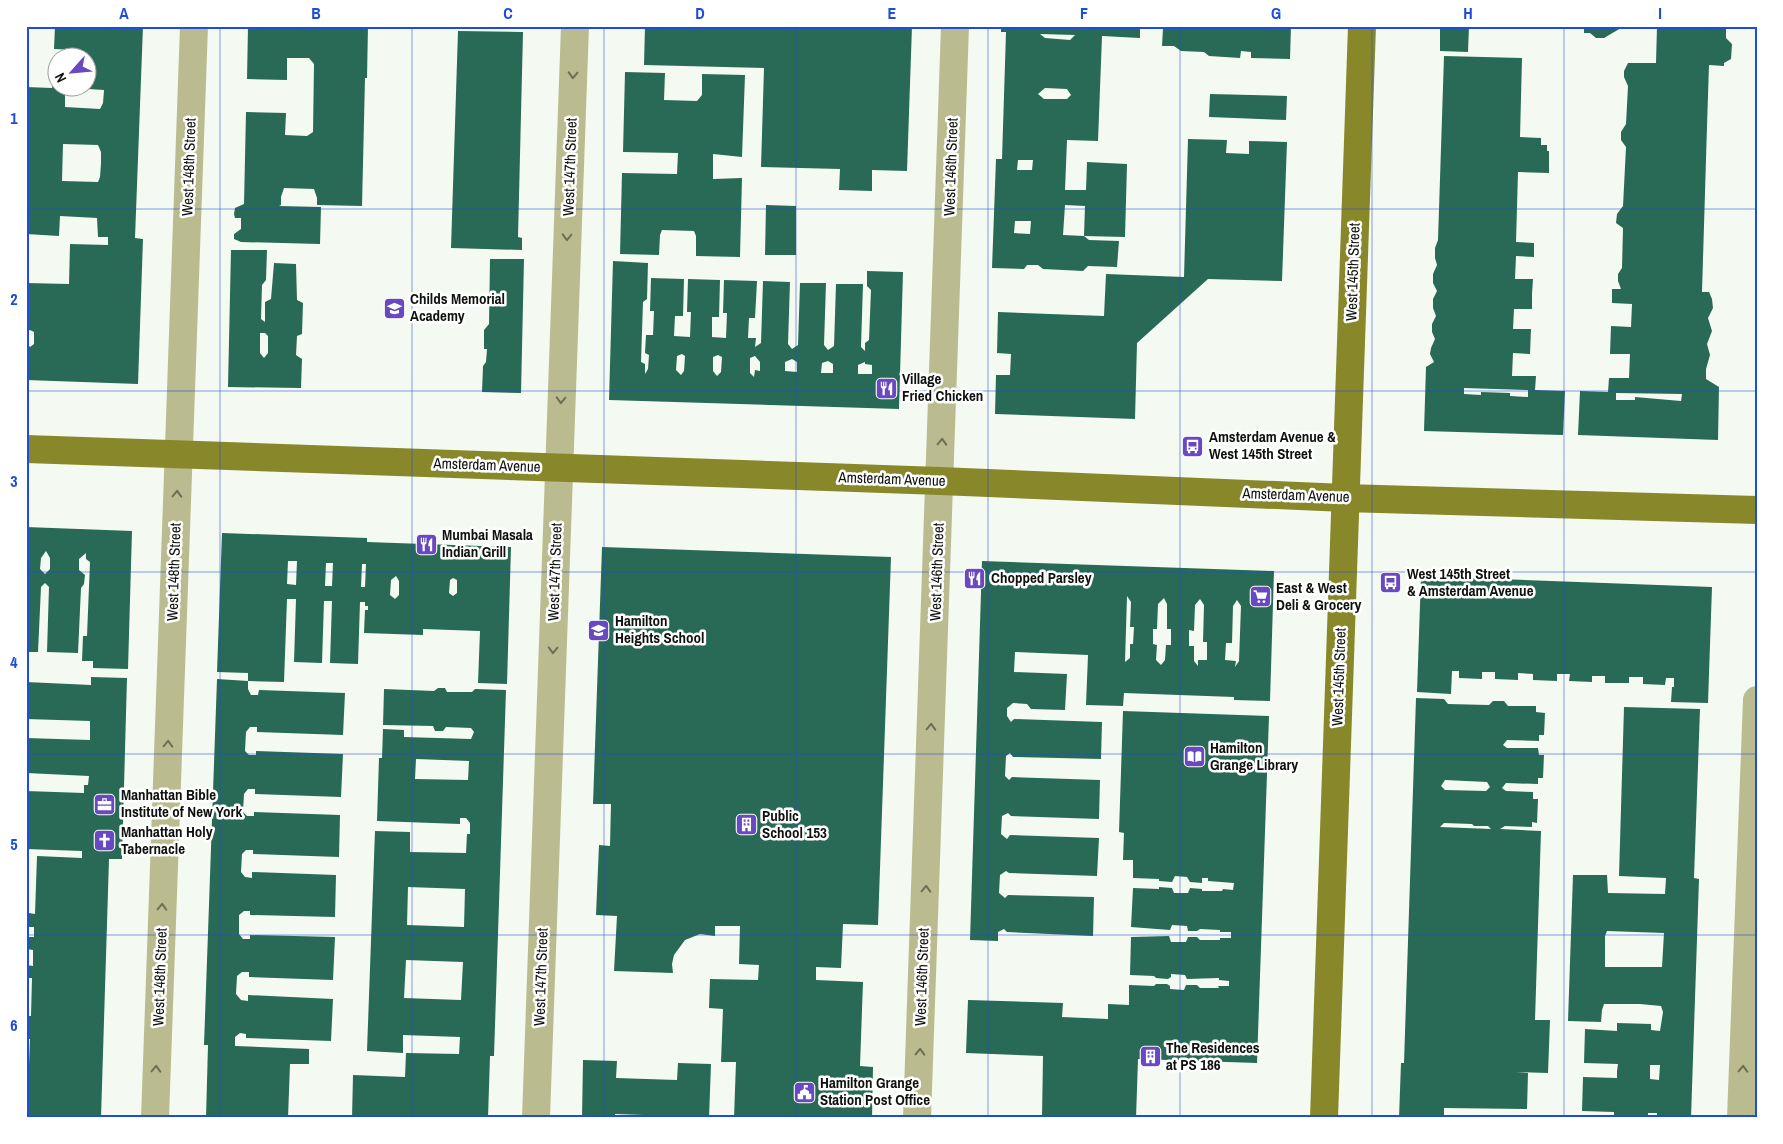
<svg xmlns="http://www.w3.org/2000/svg" width="1783" height="1144" font-family="'Archivo Narrow',sans-serif">
<rect width="100%" height="100%" fill="#f4faf2"/>
<path fill="#296a56" fill-rule="evenodd" d="M55,26h88l-8,212 8,1 -5,145 -112,-4v-38l4,5 4,-3v-12l-4,-2 -4,2v-49l43,1 1,-40 38,1v-8h-10l-1,-19 -37,-2 -1,20 -33,-2v-147l26,1 1,-15h5v15h7v19l35,2 3,-6 1,-13 -16,-1v-31h-11l1,-8 -24,-1zM63,144l35,1 3,7v11l-1,14 -2,5 -36,-1z
M248,26h120l-1,52h-2l-3,128 -45,-1v-7l-3,-9 -30,-1 -3,9v8l-2,1 42,1 -1,37 -79,-2 -7,-3v-5l7,-5v-11h-6l-1,-4 1,-6 9,-4 2,-92 40,1 -1,22 22,1 6,-4 1,-68 -5,-6h-22v22l-40,-1z
M645,26h267l-5,145 -35,-1v21l-33,-1 1,-21 -79,-2 3,-99 -120,-3z
M1001,26h139v12l-38,-2 -4,105 -31,-1 -2,50h21l1,-28 40,2 -2,73 -41,-1 5,4 30,1 -2,26 -29,-1 -5,5 -40,-2 -5,-4h-11l-3,4 -32,-1 4,-109h6l4,-127h-5zM1040,34l35,1 -5,5 -25,-2zM1045,88l22,1 4,6 -4,4h-23l-6,-5zM1018,160h15l-1,10h-15zM1065,205l20,1 -1,30 -21,-1zM1015,221h16l-1,13 -16,-1z
M1178,26h64v2l10,1v-3h39l-1,33 -39,-1v-6l-10,-1 -1,7 -31,-2 -5,-4 -23,-1 -7,-5h-12l1,-18h11z
M1440,26h29l-1,26 -28,-1z
M1584,26h37v2l-17,10h-8l-6,-5h-6z
M1657,26h69v12l6,6 -1,15 -7,4v3l-15,-1 -2,61 -5,166h7l3,7 1,9 -5,10 4,13 -5,13 3,11 -4,14v10l13,8 -1,53 -140,-5 2,-44 28,1 1,-14h20l1,-24h-20l1,-28 20,1 1,-23 -20,-1v-14h9l-3,-8v-7l4,-6 1,-40 -7,-5 1,-9 6,-8 3,-59 -5,-7v-8l5,-8 2,-38 -4,-9v-6l4,-8h28zM1616,393l66,1 -1,7 -46,-4v3h-19z
M458,31l65,1 -5,205 4,1v12l-71,-2z
M1444,56l78,2 -2,79 21,1v7h6v6h2v22l-31,-1 -2,70 18,1v14l-18,-1 -1,23h18l-1,15v15h-18l-1,20h18l-1,25 -17,-1 -1,23h24l-1,14 30,1 -2,44 -139,-4 2,-64 8,-5 -4,-8 1,-6 4,-9 -3,-7v-8l4,-8 -3,-8v-9l4,-8 -4,-8v-9l4,-9 -2,-7v-10l3,-8zM1464,388l64,2v7l-18,-1v-3l-29,-1v3l-17,-1z
M625,72l40,1 -1,27 33,1 5,-6v-21l43,1 -3,82 -29,-3v25l29,-1 -2,79 -44,-1v-20l-2,-5 -32,-1 -2,5 -1,20 -39,-1 2,-81 55,1 1,-21 -55,-1z
M1210,94l77,2 -1,24 -77,-3z
M1188,139l39,1 -1,13 23,1v-13l38,1 -5,139 -74,-2 -71,64 -2,76 -140,-5 1,-39h14l1,-21 -14,-1 1,-41 106,4 2,-42 78,3z
M766,205l30,1v49h-31z
M231,250h36l-1,30 -4,5 -1,34 4,3v-20l6,-3 3,-36 22,1 1,36 6,3 -1,31 -5,2 -1,19 6,4 -1,29 -73,-1zM260,333h5l3,3v17l-4,5 -4,-5z
M490,259h34l-3,134 -39,-1 1,-26 3,-4 1,-13h-3v-19l5,-6z
M613,261l35,2 -1,36 -4,3 -2,60 4,2v10l3,-5 1,-14 -4,-2 1,-18h7l1,-24h-4l1,-33 33,1 -1,37h-8l-1,20 16,1 1,-25h-4l1,-33 32,1 -1,37h-7v20l14,1 1,-25h-4l1,-33 33,1 -2,37h-6l-1,20h8l-1,9 6,-4 2,-62 27,1 -2,62 4,5 6,-4 2,-62h26l-2,62 4,5 6,-4 2,-62h27l-2,63 4,4v-8l4,-3 2,-50 -4,-4v-15l36,1 -4,137 -290,-9zM682,354l3,2 -1,15 -3,4 -5,-5 1,-14zM718,355l4,2 -1,15 -4,4 -4,-5v-14zM755,356l5,6v9l-5,-1 -1,7 -4,-4v-15zM792,359l5,3v10l-12,-1v-9zM828,361l5,3v9h-12l1,-10zM865,362v2l7,1v9h-14v-9z
M26,527l106,4 -4,138 -35,-1v-7h-11l1,-25h4l3,-74 -4,-3v-6l-7,6v11l6,5 -1,9 -3,4 -3,65 -31,-1 2,-65 -4,-4 -4,4 -3,65h-12zM46,551l4,7v11l-5,5 -5,-5 1,-11z
M222,533l145,5v4l144,5 -4,137 -29,-1 2,-52 -57,-2v6l-59,-2 1,-23h3v-4h-3v-4h-5l-2,62 -28,-1 2,-62h-8l-2,62 -28,-1 2,-63h-9l-3,83 -36,-1v-8l-31,-1zM288,561h9l-1,24 -9,-1zM326,563h7l-1,23h-7zM362,564h4l-1,23h-4zM396,576l3,5v14l-4,4 -5,-4 1,-15zM453,578l4,2v13l-4,3 -4,-3 1,-13z
M602,547l289,10 -13,368 -35,-1 -2,44 -25,-1v13l47,2 -3,84 13,1 -1,51h-138l2,-56h-15l2,-53 -14,-1 1,-29 48,1 1,-15 -20,-1 1,-38h-25v10l-15,-2 -15,6 -11,15 -2,9 1,9 -59,-2 3,-55 -21,-1 3,-70 11,1 1,-42h-18z
M982,561l292,10 -4,130 -36,-1v-3l-110,-4 -1,13 -37,-1 2,-50 -73,-3 -1,20 53,2 -2,36 -34,-1 -4,-5 -14,-1 -6,5v8l4,6 3,-3 88,3 -1,37 -88,-2 -3,-4 -4,3 -1,20 4,4 3,-3 88,3 -1,39 -88,-3 -3,-3 -6,3 -1,18 6,5 3,-4 89,3 -2,38 -88,-3 -3,-2 -6,4 -1,18 6,5 3,-3 86,2 -1,39 -86,-4 -3,-3 -6,3v9l-28,-1zM1127,596l4,6 -1,25h4l-1,17h-3v14l-5,4zM1164,598l3,6v25h4v16h-5l-1,15 -4,5 -5,-5 1,-15 -4,-1v-15h4l1,-25zM1200,599l4,6 -1,37h4v18h-9v6l-4,-5v-15h-5v-16l5,1 1,-26zM1237,600l4,6 -2,55 -4,6 1,-6 -11,-1 1,-17h6l1,-37z
M1421,576l291,11 -4,116 -37,-1 1,-15h2v-9h-8l-1,7 -22,-1v-7h-14v6h-24v-7h-13v6l-23,-1 1,-7h-13v7l-24,-1v-6l-15,-1v7l-23,-1v-7h-13v7l-23,-1v-7h-7l-1,23 -34,-2z
M91,677l36,1 -5,181h-13l-8,259h-75v-5h2v-25h-2v-24l3,1 1,-26h-4v-23h5l1,-38h-6v-13l7,1v-16l-7,-1 1,-12h7v-10h-5v-14l6,1 2,-58 45,2v-7l-56,-2v-58l58,2v-8h4l1,-9 -63,-3v-35l64,2v-19l-64,-2v-37l65,3z
M217,679l31,2v8l3,6h7l1,-5 86,3 -2,42 -86,-3v-5h-7l-4,5 -1,19 4,4h7v-4l87,3 -2,43 -86,-3v-5h-7l-4,5 -1,18 4,4h7v-4l86,3 -1,42 -86,-3v-4h-7l-4,4 -1,18 4,5 7,1v-6l84,3 -1,42 -85,-2v-4h-6l-5,4v19l4,5h7v-4l85,2 -2,43 -84,-3v-5h-7l-5,4 -1,18 5,6 7,1v-6l85,4 -2,42 -85,-3v-4l-6,-1 -5,4v9l74,3v15h-19l-2,54h-82l2,-73h-4z
M438,688h7l2,4h25l3,-3 31,1 -12,366h-4l-2,62h-136l1,-43 52,2 1,-24 53,1 1,-17 -57,-2v18l-36,-2 8,-220 35,1v20l56,1 1,-19h3v-11l-4,-5h-6v6l-83,-3 2,-63h3l1,-29 21,1v7l67,2 3,-7 -3,-4 -25,-1 -3,4h-8l-2,-5 -50,-1 1,-36 50,2zM416,759l53,2 -1,19 -53,-1zM408,887l57,2 -1,38 -57,-2zM406,960l57,2 -2,38 -57,-2z
M1416,698l28,1 4,5 41,1 4,-4h11l4,5h28v6l9,1 -1,22h-5v6l-32,-1 -4,5 4,3h31l1,7h5l-1,23h-5v6l-32,-1 -4,5 4,3 27,1v7h5l-1,24 -5,-1v5l-27,-1 -5,3 41,2 -6,189h15l-2,53 -32,-1 12,1 -1,36 -83,-1v10h-45l2,-55h3zM1445,780l42,2 3,5 -4,4 -41,-1 -4,-4zM1444,823l28,1 2,2h14l3,3 -51,-2z
M1624,707l76,2 -6,169 5,1 -8,239h-34v-5h-9v5h-34v-6l-32,-1 1,-34 34,1v-7l1,-7 -34,-1 1,-34 32,2v-8l34,1v6l9,1 3,-19 -2,-6 -21,-2h-36l-2,6 -1,12 -33,-1 5,-146h34l1,18 57,1 1,-16 -47,-2zM1607,931l57,2 -2,34h-57v-31zM1650,1065h10l-1,15 -9,-1z
M1123,711l146,5 -12,347 -119,-4 -2,59h-94l1,-62 -77,-3 2,-53 95,3 -1,14 46,2v-15l21,1v-20l25,1 2,-2h11l3,2v3l14,1 2,-5h11l3,3h19l-1,-2h11v-5l-10,-1v-2l-32,1 -2,-4 -14,-1v3l-3,2 -12,-1 -2,-2 -24,-1 1,-38 38,-1 2,6h15l2,-5h9l3,3h20v-2h11v-6h-11v-2l-20,-1 -3,2h-9l-1,-5 -15,-1 -2,5 -39,-3 2,-39 26,1v-2l13,1 2,5h14l2,-5 12,1v2h20l1,-2 10,1 1,-7 -26,-2v-3h-6v5l-12,-1 -3,-5 -12,-1 -3,6 -13,-1v-2l-26,-1v-18h-10l1,-27 -5,-1z
M583,1060l34,1 -1,17 61,2 1,-17 33,1 -2,54h-37v-2l-57,-2v4h-33z"/>
<g fill="none" stroke-linecap="round" stroke-linejoin="round">
<path stroke="#babc8f" stroke-width="28" d="M155,1118l39,-1092
M536,1118l39,-1092
M917,1118l38,-1092
M1741,1118l16,-418"/>
<path stroke="#88882b" stroke-width="28" d="M26,449l914,32 405,17 412,12
M1324,1118l38,-1092"/>
</g>
<defs><path id="oneway-chevron" d="M-2-3.5L2.5 0L-2 3.5" fill="none" stroke-width="1.6" stroke-linecap="round" stroke-linejoin="round" transform="scale(1.25)"/></defs>
<g stroke="#6d6f55">
<use href="#oneway-chevron" transform="translate(573 75) rotate(92)"/>
<use href="#oneway-chevron" transform="translate(567 237) rotate(92)"/>
<use href="#oneway-chevron" transform="translate(561 400) rotate(92)"/>
<use href="#oneway-chevron" transform="translate(942 442) rotate(-88)"/>
<use href="#oneway-chevron" transform="translate(177 494) rotate(-88)"/>
<use href="#oneway-chevron" transform="translate(553 650) rotate(92)"/>
<use href="#oneway-chevron" transform="translate(931 727) rotate(-88)"/>
<use href="#oneway-chevron" transform="translate(168 744) rotate(-88)"/>
<use href="#oneway-chevron" transform="translate(926 889) rotate(-88)"/>
<use href="#oneway-chevron" transform="translate(162 907) rotate(-88)"/>
<use href="#oneway-chevron" transform="translate(920 1052) rotate(-88)"/>
<use href="#oneway-chevron" transform="translate(156 1069) rotate(-88)"/>
<use href="#oneway-chevron" transform="translate(1743 1069) rotate(-88)"/>
</g>
<path fill="none" stroke="#1d4ed8" stroke-width="1" stroke-opacity="0.55" d="M220,26v1092M412,26v1092M604,26v1092M796,26v1092M988,26v1092M1180,26v1092M1372,26v1092M1564,26v1092M26,209h1731M26,391h1731M26,572h1731M26,754h1731M26,935h1731"/>
<defs>
<symbol id="school-square" viewBox="-11 -11 22 22"><rect x="-9" y="-9" width="18" height="18" rx="4" fill="#6849c1" stroke="#fff"/><path d="M0-5L7-2L0 1L-7-2ZM-4 1L0 2.5L4 1V4Q0 6-4 4Z" fill="#fff"/></symbol>
<symbol id="restaurant-square" viewBox="-11 -11 22 22"><rect x="-9" y="-9" width="18" height="18" rx="4" fill="#6849c1" stroke="#fff"/><path d="M-5-6h1v4h1v-4h1v4h1v-4h1v5L-1.5 .5V6h-2V.5L-5-1ZM5-6V6H3V1.5H1.5Q1.5-4 5-6Z" fill="#fff"/></symbol>
<symbol id="bus-square" viewBox="-11 -11 22 22"><rect x="-9" y="-9" width="18" height="18" rx="4" fill="#6849c1" stroke="#fff"/><path d="M-5-6H5V4H4V6H2V4H-2V6H-4V4H-5ZM-3.5-4V0h7V-4ZM-3.5 1.2v1.5H-2V1.2ZM2 1.2v1.5H3.5V1.2Z" fill="#fff"/></symbol>
<symbol id="supermarket-square" viewBox="-11 -11 22 22"><rect x="-9" y="-9" width="18" height="18" rx="4" fill="#6849c1" stroke="#fff"/><path d="M-6-5.5h2.5l.6 2H6L4.5 2H-2.5L-4.4-4H-6ZM-1.5 3.2a1.3 1.3 0 1 0 .1 0ZM3 3.2a1.3 1.3 0 1 0 .1 0Z" fill="#fff"/></symbol>
<symbol id="library-square" viewBox="-11 -11 22 22"><rect x="-9" y="-9" width="18" height="18" rx="4" fill="#6849c1" stroke="#fff"/><path d="M-6-4Q-3-5.5-.7-3.5V5Q-3 3-6 4ZM6-4Q3-5.5 .7-3.5V5Q3 3 6 4Z" fill="#fff"/></symbol>
<symbol id="office-square" viewBox="-11 -11 22 22"><rect x="-9" y="-9" width="18" height="18" rx="4" fill="#6849c1" stroke="#fff"/><path d="M-6-3h4V-5.5h4V-3h4V5H-6ZM-1-4.5V-3h2v-1.5ZM-6 0V1H6V0Z" fill="#fff"/></symbol>
<symbol id="building-square" viewBox="-11 -11 22 22"><rect x="-9" y="-9" width="18" height="18" rx="4" fill="#6849c1" stroke="#fff"/><path d="M-4-6H4V6H1V3H-1V6H-4ZM-2.5-4.3h1.7v1.8h-1.7ZM.8-4.3h1.7v1.8H.8ZM-2.5-1h1.7V.8h-1.7ZM.8-1h1.7V.8H.8Z" fill="#fff"/></symbol>
<symbol id="church-square" viewBox="-11 -11 22 22"><rect x="-9" y="-9" width="18" height="18" rx="4" fill="#6849c1" stroke="#fff"/><path d="M-1.2-6h2.4v3.5h3.3v2.4h-3.3V6h-2.4V-.1h-3.3v-2.4h3.3Z" fill="#fff"/></symbol>
<symbol id="civic-square" viewBox="-11 -11 22 22"><rect x="-9" y="-9" width="18" height="18" rx="4" fill="#6849c1" stroke="#fff"/><path d="M-.6-6.5H3V-4.5H.6V-3L4-1V1h2V6H-6V1h2V-1L-.6-3ZM-1.2 2.5V6h2.4V2.5Z" fill="#fff"/></symbol>
</defs>
<g fill-rule="evenodd">
<use href="#school-square" x="382" y="296" width="25" height="25"/>
<use href="#restaurant-square" x="874" y="376" width="25" height="25"/>
<use href="#bus-square" x="1180" y="434" width="25" height="25"/>
<use href="#restaurant-square" x="414" y="532" width="25" height="25"/>
<use href="#restaurant-square" x="962" y="566" width="25" height="25"/>
<use href="#bus-square" x="1378" y="570" width="25" height="25"/>
<use href="#supermarket-square" x="1248" y="584" width="25" height="25"/>
<use href="#school-square" x="586" y="618" width="25" height="25"/>
<use href="#library-square" x="1182" y="744" width="25" height="25"/>
<use href="#office-square" x="92" y="792" width="25" height="25"/>
<use href="#building-square" x="734" y="812" width="25" height="25"/>
<use href="#church-square" x="92" y="828" width="25" height="25"/>
<use href="#building-square" x="1138" y="1044" width="25" height="25"/>
<use href="#civic-square" x="792" y="1080" width="25" height="25"/>
</g>
<g text-anchor="middle" stroke-width="5" stroke-linejoin="round" paint-order="stroke">
<g font-size="15" fill="#0f110e" stroke="#fff">
<text transform="translate(189 167) rotate(-88)" y="5">West 148th Street</text>
<text transform="translate(570 167) rotate(-88)" y="5">West 147th Street</text>
<text transform="translate(951 167) rotate(-88)" y="5">West 146th Street</text>
<text transform="translate(1353 272) rotate(-88)" y="5">West 145th Street</text>
<text transform="translate(487 465) rotate(2)" y="5">Amsterdam Avenue</text>
<text transform="translate(892 479) rotate(2)" y="5">Amsterdam Avenue</text>
<text transform="translate(1296 495) rotate(2)" y="5">Amsterdam Avenue</text>
<text transform="translate(174 572) rotate(-88)" y="5">West 148th Street</text>
<text transform="translate(555 572) rotate(-88)" y="5">West 147th Street</text>
<text transform="translate(937 572) rotate(-88)" y="5">West 146th Street</text>
<text transform="translate(1339 677) rotate(-88)" y="5">West 145th Street</text>
<text transform="translate(160 977) rotate(-88)" y="5">West 148th Street</text>
<text transform="translate(541 977) rotate(-88)" y="5">West 147th Street</text>
<text transform="translate(922 977) rotate(-88)" y="5">West 146th Street</text>
</g>
<g font-size="15" font-weight="bold" fill="#0f110e" stroke="#fff" text-anchor="start">
<text x="410" y="304">Childs Memorial<tspan x="410" dy="17">Academy</tspan></text>
<text x="902" y="384">Village<tspan x="902" dy="17">Fried Chicken</tspan></text>
<text x="1209" y="442">Amsterdam Avenue &amp;<tspan x="1209" dy="17">West 145th Street</tspan></text>
<text x="442" y="540">Mumbai Masala<tspan x="442" dy="17">Indian Grill</tspan></text>
<text x="1407" y="579">West 145th Street<tspan x="1407" dy="17">&amp; Amsterdam Avenue</tspan></text>
<text x="991" y="583">Chopped Parsley</text>
<text x="1276" y="593">East &amp; West<tspan x="1276" dy="17">Deli &amp; Grocery</tspan></text>
<text x="615" y="626">Hamilton<tspan x="615" dy="17">Heights School</tspan></text>
<text x="1210" y="753">Hamilton<tspan x="1210" dy="17">Grange Library</tspan></text>
<text x="121" y="800">Manhattan Bible<tspan x="121" dy="17">Institute of New York</tspan></text>
<text x="762" y="821">Public<tspan x="762" dy="17">School 153</tspan></text>
<text x="121" y="837">Manhattan Holy<tspan x="121" dy="17">Tabernacle</tspan></text>
<text x="1166" y="1053">The Residences<tspan x="1166" dy="17">at PS 186</tspan></text>
<text x="820" y="1088">Hamilton Grange<tspan x="820" dy="17">Station Post Office</tspan></text>
</g>
</g>
<rect width="1783" height="1144" fill="none" stroke="#ffffff" stroke-width="55"/>
<g transform="translate(72 72) rotate(243)"><circle r="24" fill="#ffffff" stroke="#9fa09f"/>
<path d="M0-4L9 19L0 12L-9 19Z" fill="#6849c1"/>
<text y="-8" font-size="14" font-weight="bold" text-anchor="middle" fill="#0f110e">N</text>
</g>
<rect x="28" y="28" width="1728" height="1088" fill="none" stroke="#1d4ed8" stroke-width="2"/>
<g font-size="16" text-anchor="middle" font-weight="bold" fill="#1d4ed8">
<text x="124" y="19">A</text>
<text x="316" y="19">B</text>
<text x="508" y="19">C</text>
<text x="700" y="19">D</text>
<text x="892" y="19">E</text>
<text x="1084" y="19">F</text>
<text x="1276" y="19">G</text>
<text x="1468" y="19">H</text>
<text x="1660" y="19">I</text>
<text x="14" y="124">1</text>
<text x="14" y="305">2</text>
<text x="14" y="487">3</text>
<text x="14" y="668">4</text>
<text x="14" y="850">5</text>
<text x="14" y="1031">6</text>
</g>
</svg>
